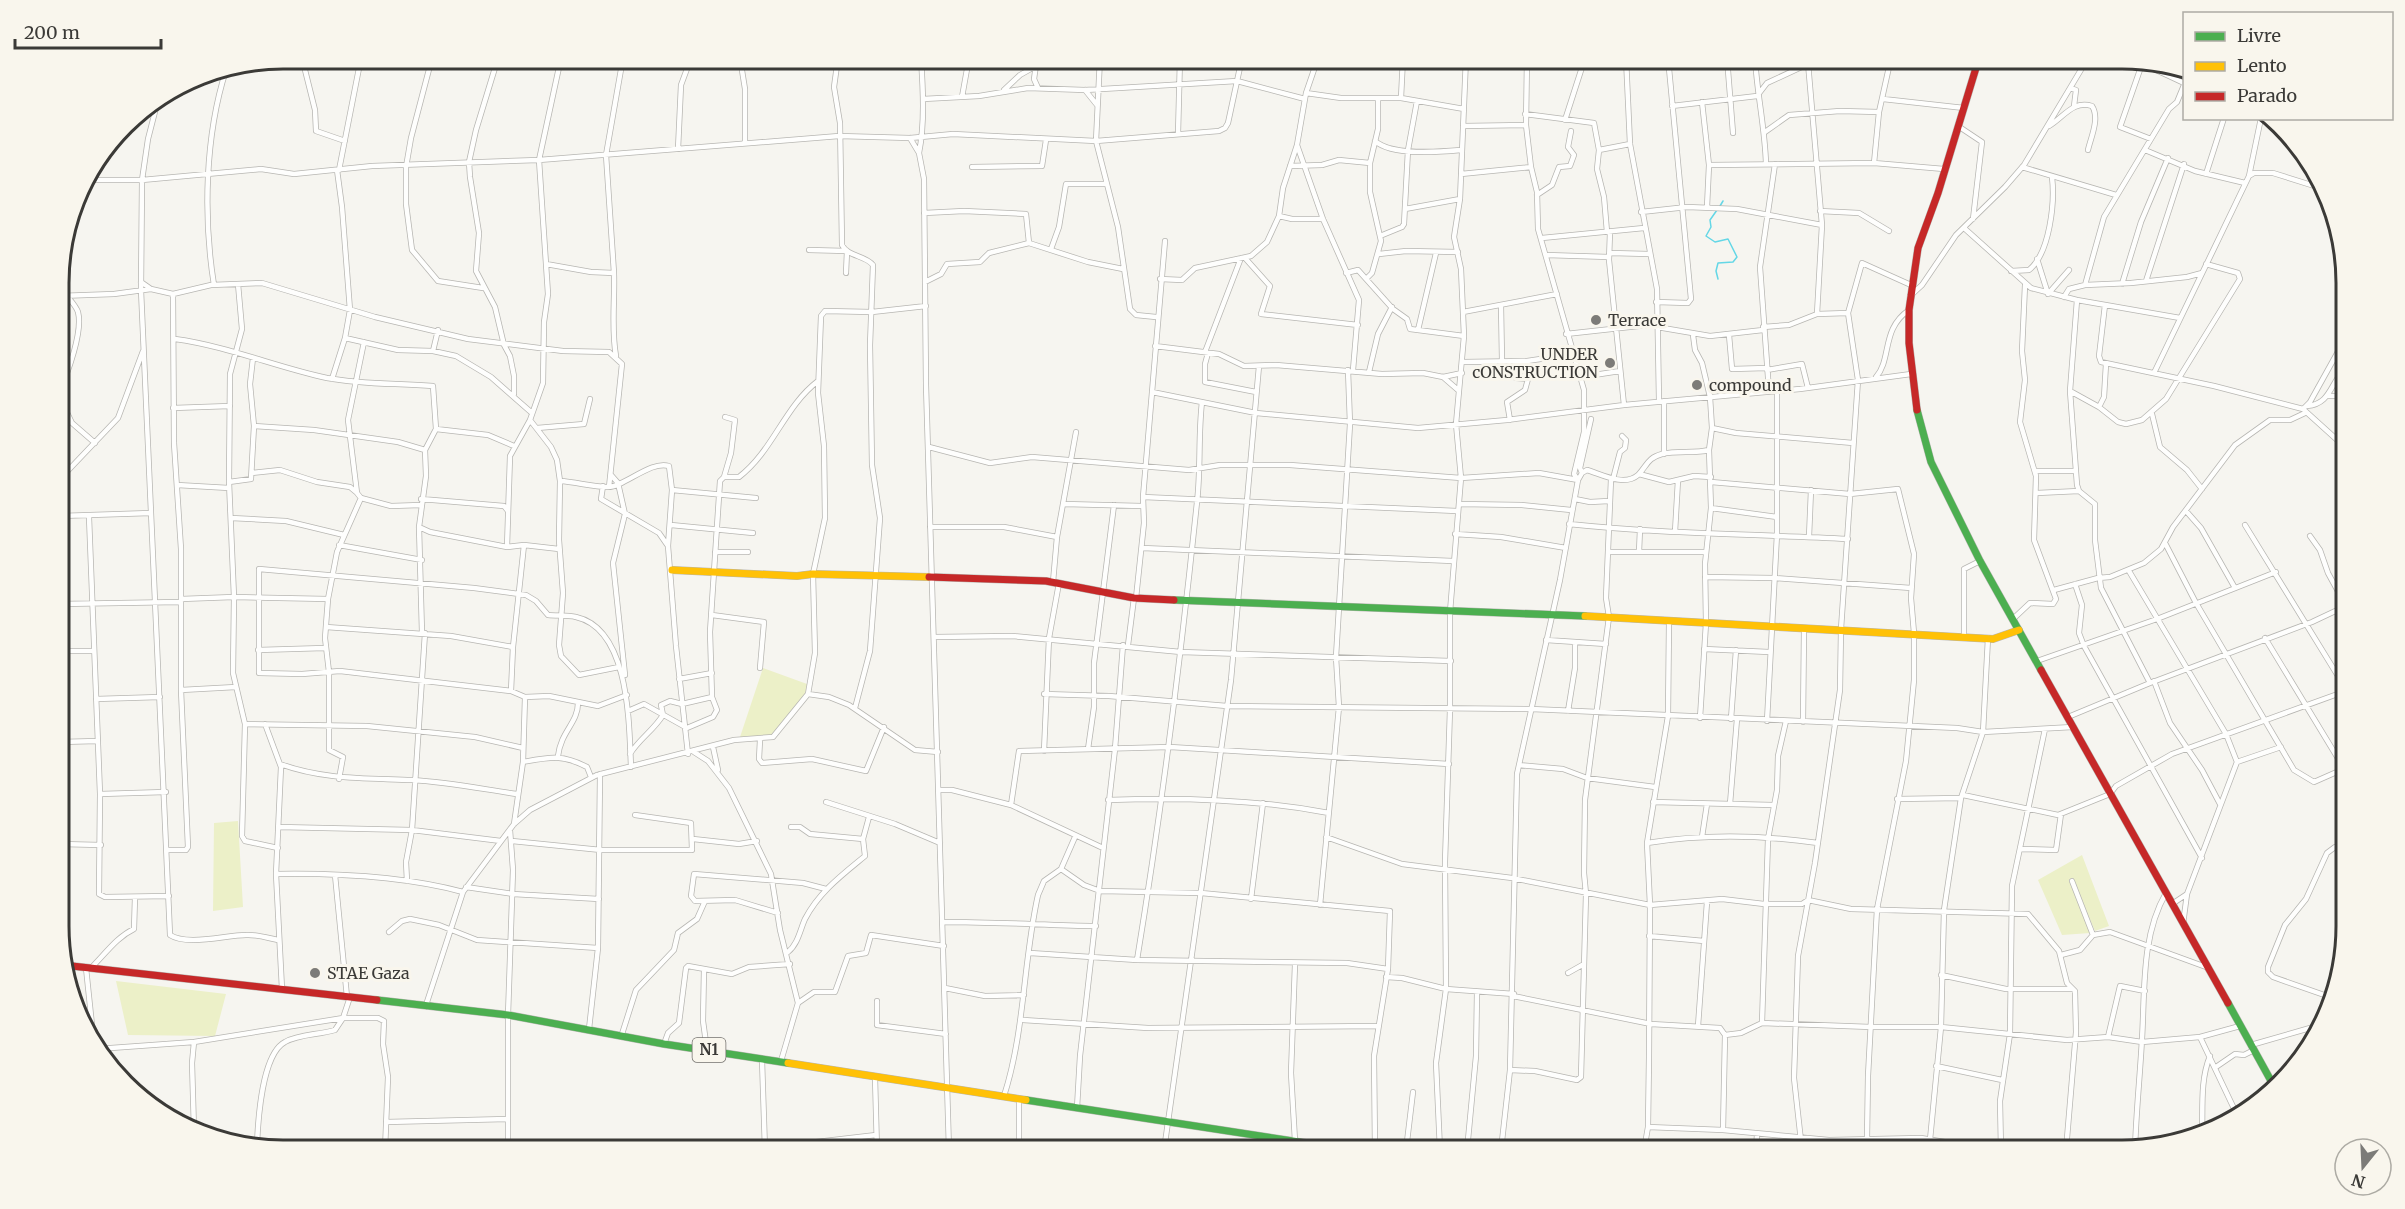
<svg xmlns="http://www.w3.org/2000/svg" width="2405" height="1209" font-family="Merriweather,serif">
<rect width="100%" height="100%" fill="#f6f5f0"/>
<path fill="#ecf0c8" d="M763,668l44,16 -2,11 -32,41 -33,1z
M238,821l5,86 -30,4 1,-88z
M2082,855l27,71 -14,5 -23,-53 -3,2 21,53 -28,2 -24,-55z
M116,981l110,13 -11,42 -87,-1z"/>
<g fill="none" stroke-linecap="round" stroke-linejoin="round">
<path stroke="#64d7e6" stroke-width="1.5" d="M1720,206l3,-5
M1717,210l-7,10 1,7 -5,9 9,6 13,-3 9,18 -4,5 -15,1 -2,8 2,8"/>
<defs>
<path id="street" d="M302,58l13,52 1,21 29,10
M333,58l28,3
M432,58l-21,80 -5,29v37l6,46 26,31 45,7
M498,58l-22,72 -7,32 1,15 9,56 -3,38 19,36 9,38 6,11 4,20v18
M740,58l5,31v54
M838,58l-4,29 6,36 2,122c6,12 23,10 31,20l-3,80 2,120 8,53 -10,133 -15,57
M1037,58l-3,21 4,9
M1100,58l-4,83 22,86 12,82 6,6 20,2
M1453,58l13,3
M1626,58l4,86 27,145 2,112
M1727,58l6,75
M1755,58c2,36 10,70 11,106
M2057,58l26,9
M2139,62l45,21
M1808,63l14,162 -5,89
M2142,64l-22,63 31,12
M2070,88l6,2 -2,16
M1004,90l16,-15 16,-9
M1085,90l12,15
M1306,93l35,5h60l63,11
M962,97l7,-39
M1401,98l2,-40
M923,99l56,-3 49,-8 57,2 152,-9 68,18
M1883,99l81,9
M158,100l-10,39 -6,41 -1,110 29,645c17,11 56,0 76,0 10,-1 22,3 32,5
M1702,102l7,63 -2,42
M1672,106l85,-10 10,-13 54,-25
M1525,114l69,9 5,27 -2,19 7,28 3,35
M1565,120l20,-62
M1463,126l63,-1
M1958,126l24,16 -9,77
M2049,126c15,-9 24,-26 43,-20 8,12 -1,31 -4,44
M1765,132l24,-17 51,-4 39,1
M1178,134l2,-76
M910,138l9,15 5,26 2,206 23,765
M1375,141c17,15 64,11 86,9
M1297,145l26,74 36,81 -6,70
M678,149l3,-64 10,-27
M1599,150l31,-6
M2145,150l50,21 50,12
M919,153c6,-30 4,-64 2,-95
M1874,163l5,-51 12,-54
M1709,165l165,-2 70,6
M1290,166l32,-1 17,-5 31,3
M972,167l70,-1 4,-26
M2022,167l94,28
M339,170l22,-112
M1461,174l70,-7
M2206,174l18,-56
M2249,176l12,-58
M84,180h58l119,-11 33,5 78,-8 167,-6 300,-24 71,2 43,-4 143,7 123,-10 6,-3 3,-5 14,-65
M2315,186l2,-10
M1537,195l15,-10 7,-18 11,-1 4,-11 -6,-8 3,-16
M1405,209l55,-10
M1820,211l39,2 30,18
M1641,212l46,-5 50,2 85,16
M924,213l40,-2 62,3 3,29
M1279,216l13,3h31
M1964,228l67,60 46,12 103,18
M1610,232l-1,28 15,145
M1380,236l22,-9 2,-3 4,-74 9,-49
M1542,238l102,-10
M1051,249l8,-22 7,-43h40
M809,250l38,1 -1,22
M1610,253l39,1
M1379,254l27,-3 52,1
M1546,255l63,2
M1245,258l25,28 -9,28 97,11
M2037,259l11,35 21,-24
M546,264l45,8 23,1 -8,-118 17,-97
M2011,271l18,-1c21,-17 26,-68 23,-93
M614,273c1,28 -3,56 2,83
M1346,273l12,-3 35,39 14,10 3,10 54,7
M1160,279l22,1 13,-12 56,-12 16,-14 12,-26 4,-28 14,-43 9,-52 12,-35
M1366,279l6,-6 9,-32 -11,-49v-29l8,-34v-30
M2146,281l38,-117
M141,282l10,7 22,5 38,-9 51,-2 113,34 93,22 95,12 46,1 13,12 -13,123
M925,282l16,-8 6,-10 33,-2 9,-9 40,-10 59,19 35,7
M238,284l4,45 -12,45 -1,108 5,115 -1,76 12,51 -3,112 3,5 33,7
M2122,284l19,-62 27,-64
M214,285c-11,-68 -9,-149 12,-215
M2085,285l19,-68 65,-108 8,-7 7,-17
M59,296l55,-2 37,-5
M1910,296l12,-11 34,-50 49,-48 19,-22 64,-107
M2064,297l5,-8 16,-4 46,-2 56,-6 15,-4
M2077,300l-7,91 29,16 19,15 8,2 16,-4 24,-21 74,-120 -2,-6 -32,-9
M1656,302l32,1 3,-4 -23,-241
M1501,305l1,56
M2105,305l-6,51 2,6 113,24 89,23 42,38
M1463,312l94,-18
M1657,327l53,9 53,-6
M1763,327l26,-2 28,-11 31,-1
M1418,330l18,-77
M1566,334l91,-10
M1693,335l2,15 7,13 8,34 2,31 -3,22 2,58 -6,56 1,59 -6,95
M1729,335l3,34 35,-1
M345,338l53,12 35,1 23,5 35,21 41,36
M175,339c52,7 101,28 152,39 38,7 69,5 106,8l3,43 -11,21 1,26 -7,51 3,106
M364,342l-16,78 9,73 4,5 30,8 30,-1
M1155,346l64,8 25,12 32,-1 106,9 41,-1 20,4 19,-4
M433,351l5,-21
M1205,352l36,-94
M1208,353l-3,11v18l51,10
M1463,362l64,-1 47,-7
M1767,370l35,-6 6,24
M1369,372l9,-38 14,-27
M2154,373l95,-197 5,-3h19l51,16
M1443,377l15,13
M1581,377l39,-6
M1876,377c16,-18 5,-48 33,-67
M332,379l13,-41 5,-28 -8,-103 -5,-37
M59,391c9,-17 24,-60 19,-79 -2,-6 -7,-11 -11,-16
M1769,391l-9,-124 15,-103
M2070,391l7,94 2,6 16,13v36l6,48 49,95
M1152,392l104,21 162,15 89,-8 117,-15 176,-16 111,-15
M59,396l13,27 23,20
M2328,396h17
M1664,401v53
M2307,406c24,-2 23,-23 38,-37
M2099,407l5,-10 2,-33
M173,408l57,-2
M2303,409l7,-7 35,-63
M2152,414l8,33 27,23 15,19
M530,420l21,27 6,13 3,21 -1,59 4,53 -4,52 2,11 18,19 40,-8
M1510,420l-3,-18 18,-12 3,-11 -12,-1 9,-12v-5
M254,426l60,4 84,12 27,8
M537,428l47,-4 6,-25
M1712,428l24,5 117,10
M436,429l52,6 26,11
M929,447l61,16 42,-6 157,13 31,-5h70l171,13 78,-5 39,7 4,-7 5,-3c14,4 37,17 51,5 9,-9 9,-17 24,-21 16,-4 32,0 47,-4
M2035,471h39
M252,473l28,-3 37,12 33,5 6,5
M1582,473l-2,-5 11,-49
M1639,474l30,8 25,-6 17,1
M611,475l7,8 7,31 -12,49 12,112
M724,477l7,-24 4,-33 -10,-3
M1613,479l7,-27 5,-4 1,-8 -4,-4
M59,480l59,-62 25,-67
M560,481c16,1 33,6 48,6 16,0 43,-27 61,-21l3,24 -4,56 8,100 12,108
M229,482l22,-3 3,-53 -4,-42 3,-26
M1711,482l139,12 48,-5 16,65 -3,44 3,35v47l-8,81 -29,148 -9,167 -1,63
M177,485l52,3
M603,486l-2,13 58,34 9,13
M672,490l84,8
M2037,493l42,-2
M1143,497l314,14
M421,499l83,7 4,5
M1575,499l15,3 19,-1
M1064,504l78,2
M1459,504l63,1 49,5
M1711,508l66,9
M2186,511l15,17 34,60
M60,516l91,-3
M89,517l11,277 -1,100 6,3 64,-1
M231,518l55,3 58,14
M1569,524c93,10 186,10 279,15
M671,525l82,8
M2245,525l101,164
M419,527l11,5 77,15 17,-2 35,4
M930,527h74l53,10
M1675,532l3,-52
M1455,534l46,3 65,11
M1809,537l2,-47
M2165,543l31,60 98,167 20,12 25,-11 3,-6 -77,-127
M339,545l83,15
M507,547l3,-91 20,-36 13,-37 1,-61 4,-28 -9,-134 22,-102
M1142,548l311,13
M715,552h33
M1610,552h95
M1639,552l1,-23
M2129,571l97,163 11,28 -50,132 -4,30
M1705,577l69,1 137,10
M1053,582l4,-45 19,-105
M2075,584l7,21 -3,28 5,13 118,212
M2054,590l44,-12 12,-1 34,-14 17,-14 12,-22 62,-82 35,-25h20l15,-7
M1136,598l8,-75 -1,-26 22,-256
M181,599l53,-2 94,2
M60,604l120,-2
M712,615l52,7 -4,46
M2013,619l17,-16 23,1 3,-5 -22,-59 2,-64 -16,-54 5,-42 -3,-29 3,-66
M326,627l125,9 62,11
M934,637l78,-1 169,16 270,9
M1964,637v-68l16,-8
M1546,640l60,4
M1128,645l6,-47
M1704,649l65,3
M258,650l67,-2
M60,651h34
M2037,661l120,-42 119,-47
M679,679l33,-6
M2154,681l16,42 32,47 18,34
M181,690l55,-3
M511,691l2,-44 11,-102
M808,694l21,3 20,8 66,45 23,2
M1044,694l65,2 118,10 304,3 426,19 26,4 90,-5
M525,697l24,-1 49,10 29,-11
M96,699l64,-2
M628,711l16,-7 43,24
M1568,711l7,-43v-26
M2068,717l82,-34 162,-61 34,-16 -18,-33 -8,-23 -10,-14
M1731,719l5,-69
M1767,721l10,-187v-143
M1803,722l1,-93
M245,724l122,2 108,11 48,11
M265,724l16,43 -5,107 6,115
M687,728l26,-11 4,-7 -5,-13 -2,-65 10,-151 4,-4h15c34,-26 45,-70 79,-96
M760,740l-1,19 3,4 50,-4 54,12 18,-44
M60,742l38,-1
M713,747l5,23
M1088,749l6,-42v-44l20,-158
M1044,751l5,-113 10,-55
M694,752l14,9 21,27 42,86 9,56 18,73 -17,58
M630,754c9,-15 24,-24 33,-39l-2,-10 9,-4 12,3 30,-7
M558,756c3,-25 20,-33 20,-53
M523,762c27,-5 39,-8 64,5l4,10
M2237,762l44,-15
M280,764c44,16 86,14 132,16 35,2 70,9 105,14
M1519,765l44,4 24,9 68,9
M339,779l4,-22 -14,-7v-78l-4,-34 3,-39 9,-47 24,-54
M939,790h13l59,15 92,43
M100,794l66,-2
M1963,795l95,20 52,-21 6,-8 56,-32 174,-63
M1897,799l64,-1
M1108,800c75,-3 147,-1 221,13
M826,802l69,22 45,19
M1653,802l120,3
M1730,804l7,-85
M1011,805l8,-54 151,-4 279,17
M514,824l9,-62 2,-65 -14,-6 -171,-20 -38,3 -43,-1v-104l215,19 52,7 10,6 12,14c9,1 19,0 28,2 54,12 53,108 55,150
M279,827l133,3 89,11
M791,827h9l10,7 53,5
M1326,837l76,27 110,14 138,27 72,-6 42,5h38l6,-4 43,9 177,5 31,37 8,32 8,8 1,41 -10,118
M1702,837l5,-33
M693,839l46,5 18,-3
M512,841l89,9h91l-1,-27 -56,-8
M1647,843c56,-9 115,-8 171,0
M60,844l41,1
M2021,849l35,1 5,-36
M167,850h19l2,-3 -7,-157v-141l-7,-106 -1,-149
M1061,869l23,16 16,6 101,2 189,18 -2,58 -14,87 1,94
M276,874c62,-1 127,2 187,18
M335,875l12,122
M407,881l-1,-19 6,-32 13,-197
M2072,881l21,54
M466,887l47,7 86,5
M1251,899l12,-96
M2172,904l15,-10
M1320,905l19,-198 -3,-50 14,-233 -2,-54
M778,913l-43,-13 -40,1 -4,-5 3,-22 109,9 23,6
M943,922c51,0 102,3 153,4
M389,932l13,-11 8,-2 29,6 38,15 121,8
M1649,936l55,5
M788,952c10,-8 12,-22 17,-33 14,-27 37,-44 60,-63l-2,-17 6,-22
M1030,953l107,7 210,3 41,6
M2061,955l19,-5 13,-15 17,-3 96,35
M1137,960c25,-152 44,-304 60,-458 4,-33 1,-66 5,-100
M92,967c14,-14 25,-30 42,-38l1,-32
M86,968l8,76
M704,969l-1,52 4,29
M1568,973l16,-9
M1941,975l65,14h66
M1386,977l16,1 44,11 68,5
M945,988l40,8 39,-1
M1513,996l138,28 69,4 5,7 16,-2 21,-10 109,4h70l126,13 41,-3 34,5 58,-5 40,-11
M2330,997l-57,-20 -5,-5v-5l17,-42 21,-26 21,-46 8,-6 11,4
M877,1001v24l69,9
M798,1003l16,-11h21l13,-36 18,-3 5,-18 73,11
M428,1007l-1,-5 36,-110 51,-68 16,-14 67,-35 137,-35 39,-3 35,-43 7,-41 -2,-79 12,-56 -1,-72 -6,-53 3,-77 4,-5 47,1 54,-6
M1023,1020l125,8 230,-2
M1762,1023l6,-184 9,-49 1,-34 8,-35
M1698,1026l9,-124
M589,1029l9,-81 2,-174
M622,1034l14,-44 38,-40 4,-17 19,-14 8,-18
M2108,1037l12,-51 25,5
M2200,1037l38,80
M664,1044l4,-11 11,-10 7,-55 2,-2 44,8 17,-7 41,-3
M2251,1045l73,-21
M97,1049l97,-7 149,-24h35l6,3 -1,23 5,33 -3,73
M762,1060l3,90
M1936,1066l66,14
M2216,1067l19,-13 9,1 10,-5
M1510,1070l25,1 42,9 4,-3 5,-183 -2,-21 1,-73 24,-183 -3,-19 5,-119
M875,1077l2,73
M1004,1096c21,-65 19,-134 34,-201l6,-14 17,-12 14,-32
M1019,1099v51
M1077,1108l3,-52 35,-307 8,-104
M386,1122l122,-3
M1648,1127l75,3 106,10 92,-2 71,12
M194,1130l-2,-67 2,-21
M1723,1130l2,-95
M2202,1135c1,-27 -2,-55 8,-79
M1295,1141l-4,-68 4,-109
M257,1144c1,-23 5,-90 28,-102 14,-8 34,-7 50,-12l8,-12 7,-21
M508,1150v-135l5,-145 -3,-40
M601,1150l198,-6 77,-9
M1164,1150l67,-470 28,-314
M1267,1150l3,-13
M1406,1150l7,-58
M1440,1150l-4,-87 10,-74 -1,-127 5,-153v-97l11,-134 -5,-54 8,-88 -3,-67 -7,-32 6,-38 6,-141
M1467,1150l9,-94 1,-64
M1501,1150l9,-80 7,-296 43,-194 18,-100 -4,-6 10,-42v-42l-46,-161 -1,-37 -6,-25 -5,-42 1,-67
M1644,1150l4,-23 1,-70 1,-152 -3,-62 21,-127 1,-94
M1756,1150l1,-16
M1802,1150l-8,-72 4,-122 17,-93 25,-173 1,-61 17,-249 -10,-67 14,-50 49,22
M1929,1150l12,-123 3,-117 17,-112 22,-66 5,-94
M2001,1150l-1,-49 10,-67 2,-148 33,-157
M2135,1150c1,-37 5,-74 7,-111 3,-48 -1,-103 24,-146"/>
<path id="fast" d="M1917,410l14,52 49,99 61,109
M1174,600l411,16
M377,1000l131,15 156,29 124,19
M2228,1003l47,85
M1026,1100l326,50"/>
<path id="slow" d="M672,570l125,6 16,-2 116,3
M1585,616l408,23 26,-9
M788,1063l238,37"/>
<path id="jam" d="M1917,410l-8,-67v-33l9,-62 20,-55 41,-135
M929,577l117,4 88,17 40,2
M2041,670l187,333
M63,965l314,35"/>
</defs>
<use href="#street" stroke="#b7b6b2" stroke-width="6"/>
<use href="#fast" stroke="#b7b6b2" stroke-width="8"/>
<use href="#slow" stroke="#b7b6b2" stroke-width="8"/>
<use href="#jam" stroke="#b7b6b2" stroke-width="8"/>
<use href="#street" stroke="#fefefd" stroke-width="4.5"/>
<use href="#fast" stroke="#4caf50" stroke-width="7"/>
<use href="#slow" stroke="#ffc107" stroke-width="7"/>
<use href="#jam" stroke="#c62828" stroke-width="7"/>
</g>
<g fill="#7c7b78" stroke="#f9f6ed" stroke-width="2">
<circle cx="1596" cy="320" r="6"/>
<circle cx="1610" cy="363" r="6"/>
<circle cx="1697" cy="385" r="6"/>
<circle cx="315" cy="973" r="6"/>
</g>
<g text-anchor="middle" stroke-width="6" stroke-linejoin="round" paint-order="stroke">
<rect fill="#f9f6ed" stroke="#74726e" stroke-width="1.5" x="692.5" y="1038" width="33" height="24" rx="4.5"/>
<g font-size="15" font-weight="bold" fill="#3b3a37">
<text x="709" y="1055">N1</text>
</g>
<g font-size="16" fill="#3b3a37" stroke="#f9f6ed" text-anchor="start">
<text x="1608" y="326">Terrace</text>
<text x="1598" y="360" text-anchor="end">UNDER<tspan x="1598" dy="18">cONSTRUCTION</tspan></text>
<text x="1709" y="391">compound</text>
<text x="327" y="979">STAE Gaza</text>
</g>
</g>
<path d="M0 0H2405V1209H0ZM283 69H2122A214 214 0 0 1 2336 283V926A214 214 0 0 1 2122 1140H283A214 214 0 0 1 69 926V283A214 214 0 0 1 283 69Z" fill="#f9f6ed" fill-rule="evenodd"/>
<path fill="none" stroke="#3b3a37" stroke-width="3" d="M283 69H2122A214 214 0 0 1 2336 283V926A214 214 0 0 1 2122 1140H283A214 214 0 0 1 69 926V283A214 214 0 0 1 283 69Z"/>
<rect x="2183" y="12" width="210" height="108" fill="#f9f6ed" stroke="#adaba4" stroke-width="1.5"/>
<rect x="2195" y="32" width="30" height="9" fill="#4caf50" stroke="#adaba4" stroke-width="1.5"/>
<text x="2237" y="42" font-size="18" fill="#3b3a37">Livre</text>
<rect x="2195" y="62" width="30" height="9" fill="#ffc107" stroke="#adaba4" stroke-width="1.5"/>
<text x="2237" y="72" font-size="18" fill="#3b3a37">Lento</text>
<rect x="2195" y="92" width="30" height="9" fill="#c62828" stroke="#adaba4" stroke-width="1.5"/>
<text x="2237" y="102" font-size="18" fill="#3b3a37">Parado</text>
<g transform="translate(2363 1167) rotate(198)"><circle r="28" fill="#f9f6ed" stroke="#adaba4" stroke-width="1.5"/>
<path d="M0-4.5L10 22L0 15L-10 22Z" fill="#7c7b78"/>
<text y="-9" font-size="16" font-weight="bold" text-anchor="middle" fill="#3b3a37">N</text>
</g>
<path d="M15 39v9h146v-9" fill="none" stroke="#3b3a37" stroke-width="3"/>
<text x="24" y="39" font-size="18" fill="#3b3a37" stroke="#f9f6ed" stroke-width="4.5" paint-order="stroke">200 m</text>
</svg>
